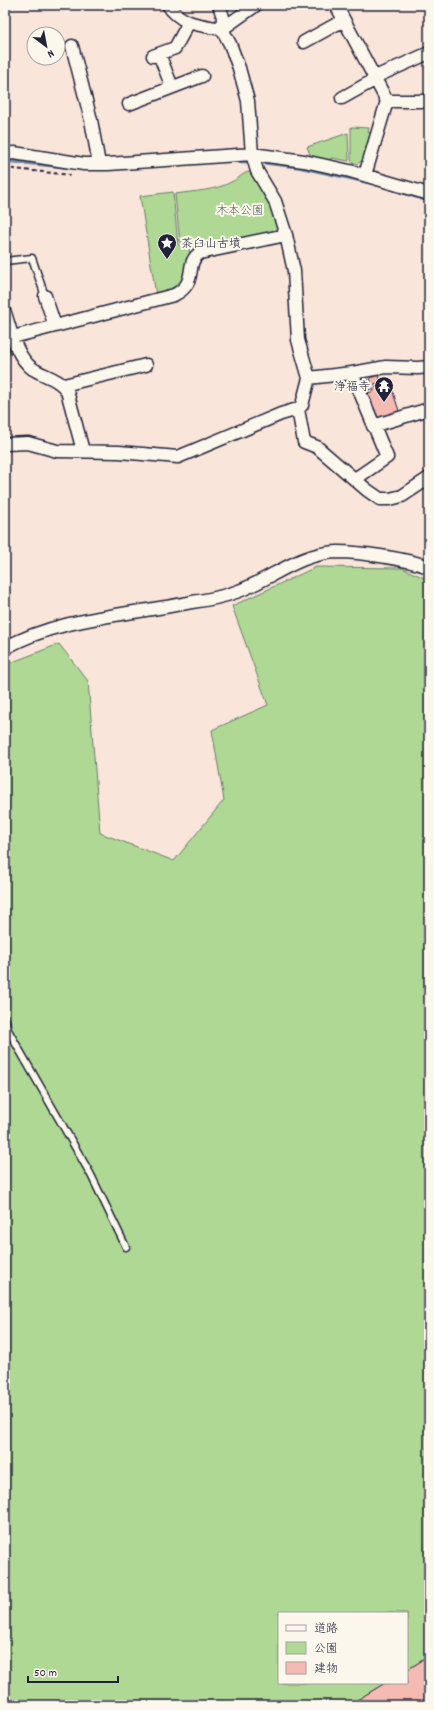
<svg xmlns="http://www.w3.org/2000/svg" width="434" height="1710" font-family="Dekko,'Klee One',sans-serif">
<rect width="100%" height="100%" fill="#f9e5da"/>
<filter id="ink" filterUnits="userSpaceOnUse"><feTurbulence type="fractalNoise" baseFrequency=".025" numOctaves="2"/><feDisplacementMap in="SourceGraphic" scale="8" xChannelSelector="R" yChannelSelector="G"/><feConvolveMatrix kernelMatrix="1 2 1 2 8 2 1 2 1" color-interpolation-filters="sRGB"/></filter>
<g filter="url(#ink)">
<path fill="#afd895" stroke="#687d68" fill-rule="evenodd" d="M351,127l18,1 -1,4 3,1 -8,27 -6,4 -5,-2 -1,-3z
M348,133l1,28 -18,-3 -1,2 -18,-1 -5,-12z
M249,172c19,14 25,40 31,61l-87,16 -4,-7 -9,1 -5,-49c19,-3 41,-3 58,-13 7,-3 9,-8 16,-9z
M173,192l5,53h11l1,15 -9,27 -25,8 -16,-99z
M5,327l9,26 -9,2z
M316,567l86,1 27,12v1125h-424v-1040l54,-21 29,37 12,152 74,28 50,-61 -12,-70 56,-25 -36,-99zM279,1613h128v70h-128z"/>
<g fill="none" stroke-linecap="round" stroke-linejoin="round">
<path stroke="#748dab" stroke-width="3.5" d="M5,161l70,7
M231,161l20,1
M257,162l42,5 68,15
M398,191l31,10"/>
</g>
<path fill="#f5bab1" stroke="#22223b" d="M379,375l2,7 -9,3 -2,-7z
M368,379l3,10 -6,2 -3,-10z
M384,385l1,3 6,-2 9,28 -23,7 -9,-28 6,-2 -1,-3z
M429,1656v45l-6,4h-74l36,-22h22v-13z"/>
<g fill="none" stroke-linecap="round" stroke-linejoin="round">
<defs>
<path id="lane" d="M5,261l27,-3 13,38
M5,1017l3,13 83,145 35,72"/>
<path id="street" d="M168,5c13,20 33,20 54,24l34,-24
M336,5l51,96 -22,74
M304,42l40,-22
M72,46l19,74 8,44
M159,54l13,33
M153,56l22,-8 14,-26
M375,77l54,-24
M342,98l34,-19
M387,101h42
M129,104l73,-28
M5,154l9,-1 70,11h24l144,-10 52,7 46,10 79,23
M45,296l10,30
M5,313c6,18 11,44 28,56 11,7 27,10 34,22l16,60
M13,337l161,-42c26,-13 9,-31 26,-42l86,-18
M309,378l43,-5
M64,385l82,-20
M298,409l6,33 13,5 50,43 13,9h10l12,-3 27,-18
M373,426l56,-17
M5,444l23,-1 29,8 62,1 59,5 103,-43 17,-5 4,-4 7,-27 -11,-38 -4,-69 -8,-36 -11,-34 -18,-30 -5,-17 -4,-53 -9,-33 -9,-24 -8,-15 1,-12 -4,-12
M355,479l32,-22 -35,-84 34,-6 32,1 11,-1
M5,648c55,-31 126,-33 187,-46 15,-2 30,-5 44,-10 34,-12 63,-39 101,-40 23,0 70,7 92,15"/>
</defs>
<use href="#lane" stroke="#22223b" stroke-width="9"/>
<use href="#street" stroke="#22223b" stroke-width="15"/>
<path stroke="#22223b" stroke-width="2" stroke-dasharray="4 3" stroke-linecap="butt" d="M5,168l66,7"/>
<use href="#lane" stroke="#fbf7ec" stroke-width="6"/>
<use href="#street" stroke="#fbf7ec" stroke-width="12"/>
</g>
</g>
<defs>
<symbol id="sight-pin" viewBox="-11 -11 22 30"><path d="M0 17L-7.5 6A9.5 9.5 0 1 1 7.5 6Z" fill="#22223b" stroke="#fbf7ec"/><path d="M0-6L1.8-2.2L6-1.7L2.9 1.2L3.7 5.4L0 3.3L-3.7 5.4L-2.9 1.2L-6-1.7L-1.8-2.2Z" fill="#fff"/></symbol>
<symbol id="temple-pin" viewBox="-11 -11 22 30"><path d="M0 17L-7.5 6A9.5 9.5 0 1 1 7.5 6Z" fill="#22223b" stroke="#fbf7ec"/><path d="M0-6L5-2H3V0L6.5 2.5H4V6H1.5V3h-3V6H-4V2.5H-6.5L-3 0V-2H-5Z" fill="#fff"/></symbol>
</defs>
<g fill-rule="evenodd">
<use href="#sight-pin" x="156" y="232" width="22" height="30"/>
<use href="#temple-pin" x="373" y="375" width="22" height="30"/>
</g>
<g text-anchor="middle" stroke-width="4" stroke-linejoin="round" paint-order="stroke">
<g font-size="12" fill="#4c5956" stroke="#fbf7ec">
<text x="240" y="214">木本公園</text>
</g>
<g font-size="12" fill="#22223b" stroke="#fbf7ec" text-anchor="start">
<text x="181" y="247">茶臼山古墳</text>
<text x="370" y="390" text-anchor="end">浄福寺</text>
</g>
</g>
<rect width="434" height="1710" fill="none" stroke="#fbf7ec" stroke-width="20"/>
<rect x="10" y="10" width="414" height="1690" fill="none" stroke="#22223b" stroke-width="1.5" filter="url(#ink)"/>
<rect x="278" y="1612" width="130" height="72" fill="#fbf7ec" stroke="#a4a2a5"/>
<rect x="286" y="1625" width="20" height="6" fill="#fbf7ec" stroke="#a4a2a5"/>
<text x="314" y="1632" font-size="12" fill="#22223b">道路</text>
<rect x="286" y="1642" width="20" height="12" fill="#afd895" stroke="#a4a2a5"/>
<text x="314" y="1652" font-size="12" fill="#22223b">公園</text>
<rect x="286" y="1662" width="20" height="12" fill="#f5bab1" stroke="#a4a2a5"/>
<text x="314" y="1672" font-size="12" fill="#22223b">建物</text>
<g transform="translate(46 46) rotate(148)"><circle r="19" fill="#fbf7ec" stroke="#a4a2a5"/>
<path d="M0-3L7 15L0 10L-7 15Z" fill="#22223b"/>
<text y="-6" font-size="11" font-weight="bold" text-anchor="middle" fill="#22223b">N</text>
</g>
<path d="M28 1676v6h90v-6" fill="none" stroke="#22223b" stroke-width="2"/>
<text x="34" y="1676" font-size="12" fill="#22223b" stroke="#fbf7ec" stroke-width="3" paint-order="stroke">50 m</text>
</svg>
